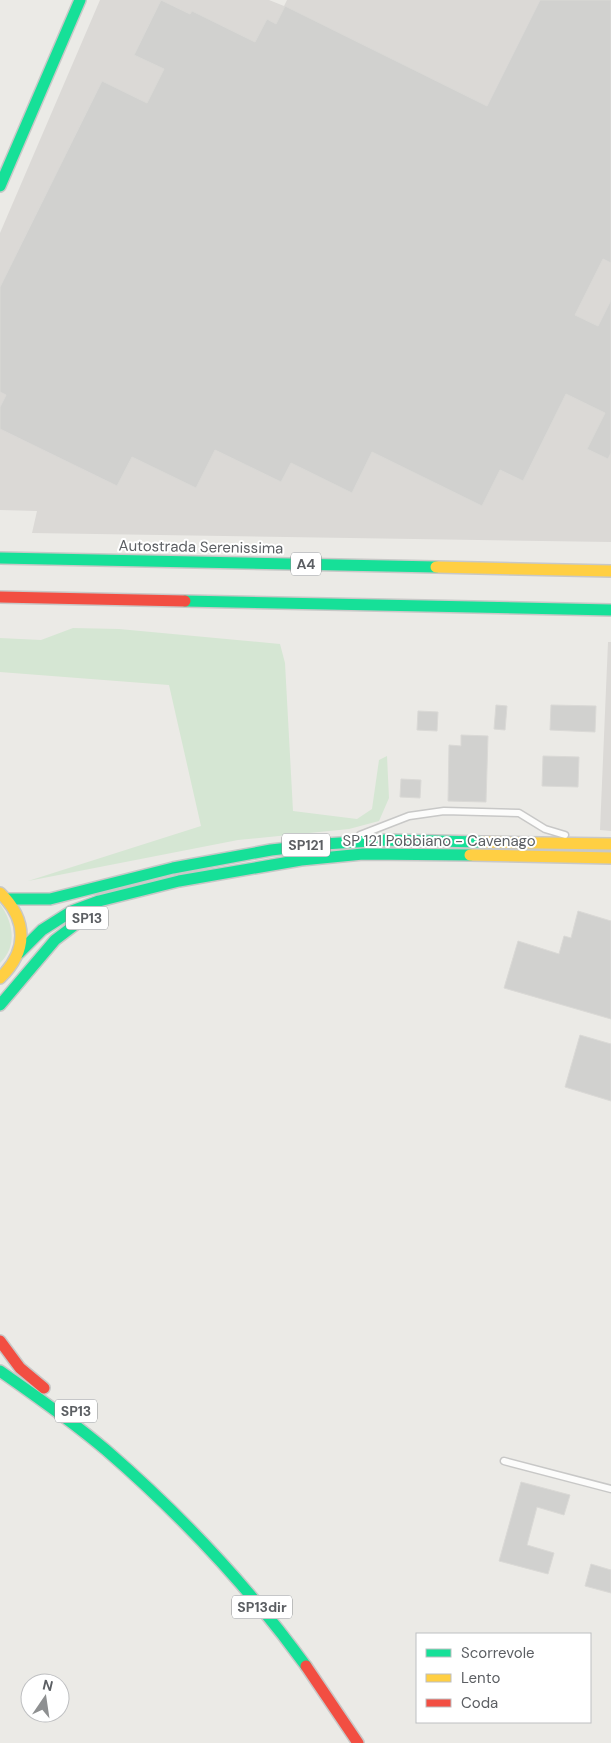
<svg xmlns="http://www.w3.org/2000/svg" width="611" height="1743" font-family="'DM Sans',sans-serif">
<rect width="100%" height="100%" fill="#ebeae6"/>
<path fill="#dbd9d6" d="M100,0h169l15,6 3,-6h324v542l-579,-9 5,-22 -37,-1v-277z
M608,642h3v189l-11,-1z"/>
<path fill="#d5e6d3" d="M73,628l46,1 161,15 5,19 8,148 64,8 15,-10 7,-49 8,-4 2,42 -10,23 -30,8 -111,11 -210,41 173,-55 -32,-141 -169,-13v-34l41,2z
M0,904c13,18 18,42 0,59z"/>
<path fill="#d1d1cf" stroke="#dad9d6" d="M161,0l29,14 2,-3 63,31 12,-23 9,5 9,-18 202,100 53,-106h71v263l-8,-4 -28,56 23,11 13,-26v153l-3,6 -21,-10 18,-36 -39,-19 -43,87 -23,-11 -18,36 -110,-54 -20,41 -61,-30 -10,19 -66,-32 -19,38 -64,-31 -15,29 -117,-57v-22l6,-12 -6,-3v-105l102,-206 45,22 17,-34 -30,-14z
M496,705l11,1 -2,24 -11,-1z
M551,705l45,1 -1,26 -45,-2z
M418,711l20,1 -1,19 -20,-1z
M461,735l27,1 -2,66 -38,-1 1,-56 12,1z
M543,756l36,1 -1,30 -36,-1z
M401,779l20,1 -1,18 -20,-1z
M578,911l33,10v98l-107,-31 14,-47 41,13 5,-18 7,2z
M580,1035l31,9v57l-46,-14z
M521,1482l49,13 -6,20 -27,-8 -10,38 27,8 -6,21 -49,-13z
M591,1564l20,6v23l-26,-7z"/>
<g fill="none" stroke-linecap="round" stroke-linejoin="round">
<defs>
<path id="lane" d="M360,835l49,-19 35,-5 75,2 26,16 20,6
M504,1461l107,28"/>
<path id="fast" d="M0,186l80,-186
M0,558l436,9
M185,601l426,9
M7,899h43l123,-31 98,-18 53,-6 63,-4 95,2
M19,953l23,-23 30,-19 27,-10 80,-20 122,-21 62,-6 107,1
M0,1005l55,-65 21,-16 22,-11
M0,1371c36,25 73,51 106,79 75,65 142,136 200,216"/>
<path id="slow" d="M436,567l175,4
M482,842l129,2
M470,855l141,3
M0,893c28,27 28,58 0,85"/>
<path id="jam" d="M0,597l185,4
M0,1341l20,27 24,20
M306,1666l52,77"/>
</defs>
<use href="#lane" stroke="#c8c8c7" stroke-width="9"/>
<use href="#fast" stroke="#c8c8c7" stroke-width="14"/>
<use href="#slow" stroke="#c8c8c7" stroke-width="14"/>
<use href="#jam" stroke="#c8c8c7" stroke-width="14"/>
<use href="#lane" stroke="#fcfcfb" stroke-width="6"/>
<use href="#fast" stroke="#16e098" stroke-width="11"/>
<use href="#slow" stroke="#ffcf43" stroke-width="11"/>
<use href="#jam" stroke="#f24e42" stroke-width="11"/>
</g>
<g text-anchor="middle" stroke-width="4" stroke-linejoin="round" paint-order="stroke">
<g fill="#fff" stroke="#8d8f92" stroke-width="1">
<rect x="291" y="552.5" width="30" height="23" rx="4"/>
<rect x="282" y="833.5" width="48" height="23" rx="4"/>
<rect x="66" y="906.5" width="42" height="23" rx="4"/>
<rect x="55" y="1399.5" width="42" height="23" rx="4"/>
<rect x="232" y="1595.5" width="60" height="23" rx="4"/>
</g>
<g font-size="14" font-weight="bold" fill="#5c5f63">
<text x="306" y="569">A4</text>
<text x="306" y="850">SP121</text>
<text x="87" y="923">SP13</text>
<text x="76" y="1416">SP13</text>
<text x="262" y="1612">SP13dir</text>
</g>
<g font-size="15" fill="#5c5f63" stroke="#fff">
<text transform="translate(201 547) rotate(1)" y="5">Autostrada Serenissima</text>
<text x="439" y="846">SP 121 Pobbiano - Cavenago</text>
</g>
</g>
<rect x="416" y="1633" width="175" height="90" fill="#ffffff" stroke="#bebfc1"/>
<rect x="426" y="1649" width="25" height="8" fill="#16e098" stroke="#bebfc1"/>
<text x="461" y="1658" font-size="15" fill="#5c5f63">Scorrevole</text>
<rect x="426" y="1674" width="25" height="8" fill="#ffcf43" stroke="#bebfc1"/>
<text x="461" y="1683" font-size="15" fill="#5c5f63">Lento</text>
<rect x="426" y="1699" width="25" height="8" fill="#f24e42" stroke="#bebfc1"/>
<text x="461" y="1708" font-size="15" fill="#5c5f63">Coda</text>
<g transform="translate(45 1698) rotate(13)"><circle r="24" fill="#ffffff" stroke="#bebfc1"/>
<path d="M0-4L9 19L0 12L-9 19Z" fill="#8e9091"/>
<text y="-8" font-size="14" font-weight="bold" text-anchor="middle" fill="#5c5f63">N</text>
</g>
</svg>
